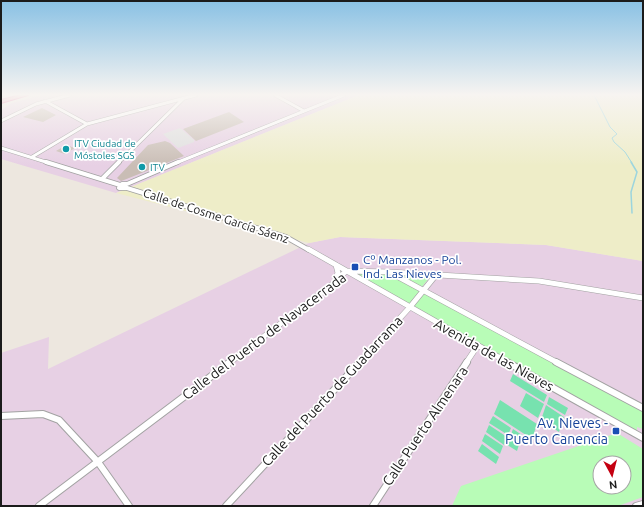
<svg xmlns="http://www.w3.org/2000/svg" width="644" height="507" font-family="Ubuntu,sans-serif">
<rect width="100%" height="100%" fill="#ede7df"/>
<path fill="#e7d0e4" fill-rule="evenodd" d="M41,95h318l-243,98 -115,-34v-49l11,-7z
M340,237l206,8 97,16v245h-642v-153l48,-16 -1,32 261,-126zM600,463h24v24h-24z"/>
<path fill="#eeedc8" d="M359,95h284v166l-97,-16 -206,-8 -31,6 -193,-50z"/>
<path fill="#b8fcb7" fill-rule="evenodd" d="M360,273l71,3 -12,14 224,121v18l-6,-2v5l-279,-157z
M617,433l26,16v48l-25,9h-166l9,-20zM600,463h24v24h-24z"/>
<path fill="#77e2af" d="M513,374l34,21 -3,7 -34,-21z
M526,393l18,11 -6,14 -18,-12z
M549,397l19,11 -3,7 -18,-11z
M500,400l37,24 -5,15 -38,-25z
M546,405l18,12 -5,15 -18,-12z
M493,416l18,12 -3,7 -19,-12z
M489,425l18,12 -3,8 -18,-13z
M513,429l9,6 -5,16 -10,-6z
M485,434l18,12 -3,8 -18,-13z
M482,444l17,13 -3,7 -18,-13z"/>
<path fill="#dfdfdf" d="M180,128l14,12v2l-16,6 -15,-14z"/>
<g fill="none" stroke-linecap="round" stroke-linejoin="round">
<path stroke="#9cd5de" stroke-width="1" d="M594,95l16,32 7,7 -5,4 2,4 11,10 7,11"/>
<path stroke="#9cd5de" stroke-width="1.5" d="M631,162l6,10 -6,20 1,21"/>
</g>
<path fill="#c9bdb5" d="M42,108l14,7 -13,7 -20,-5z
M229,112l15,10 -48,19 -13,-12z
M165,141l5,2 14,13 -60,24 -3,1 -4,-3 31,-33z
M66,145l9,3 -10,6 -9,-3z"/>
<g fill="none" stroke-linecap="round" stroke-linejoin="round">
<defs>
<path id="minor-far3" d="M275,95l29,16
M45,101l42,23
M1,121l35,-17 34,-9
M1,148l48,15
M32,157l55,-33 109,-29
M118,163l65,-64
M176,163l168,-68"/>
<path id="minor-far2" d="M46,162l74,23
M178,162l-51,22h-5l-3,4h8l159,49 23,13
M102,179l17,-17"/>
<path id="minor-far1" d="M308,249l201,114
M391,273l167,90
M335,281l3,-8 -2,-8
M229,363l105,-80 12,-12 43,1 150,9 104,17
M359,363l51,-56 26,-32
M466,363l12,-18"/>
<path id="minor" d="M507,362l136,76
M556,362l87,46
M1,416l42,-2 16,6 39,42 31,44
M39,506l191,-144
M226,506l134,-144
M373,506l94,-144
M636,506l7,-2"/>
<path id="motorway" d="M21,95h7l-27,8v-3z"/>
</defs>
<use href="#minor-far3" stroke="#a2a2a2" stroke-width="4"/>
<use href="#minor-far2" stroke="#a2a2a2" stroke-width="5.5"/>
<use href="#minor-far1" stroke="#a2a2a2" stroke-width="6"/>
<use href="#minor" stroke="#a2a2a2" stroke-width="8"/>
<use href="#motorway" stroke="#dd1a6e" stroke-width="2"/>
<use href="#minor-far3" stroke="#fff" stroke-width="3"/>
<use href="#minor-far2" stroke="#fff" stroke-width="4"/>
<use href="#minor-far1" stroke="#fff" stroke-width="5"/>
<use href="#minor" stroke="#fff" stroke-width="6"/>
<use href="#motorway" fill="#ea819e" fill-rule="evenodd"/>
</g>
<linearGradient id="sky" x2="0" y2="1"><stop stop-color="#89c1e4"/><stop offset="0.57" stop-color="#f7f4f1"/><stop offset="1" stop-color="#f7f4f1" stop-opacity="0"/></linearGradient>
<rect width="644" height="166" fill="url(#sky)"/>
<g fill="#0f9aa8" stroke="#fff" stroke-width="1.5">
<circle cx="66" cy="149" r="4"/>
<circle cx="142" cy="167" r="4"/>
</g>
<g fill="#1a4fb4" stroke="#fff" stroke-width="1.5">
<rect x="351" y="263" width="8" height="8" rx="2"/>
<rect x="612" y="427" width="8" height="8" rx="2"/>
</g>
<g text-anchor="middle" stroke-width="3.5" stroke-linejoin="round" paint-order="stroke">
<g font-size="10" fill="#0d838f" stroke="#fff" text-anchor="start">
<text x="74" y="147">ITV Ciudad de<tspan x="74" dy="12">Móstoles SGS</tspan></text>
<text x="150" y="171">ITV</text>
</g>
<g font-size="12" fill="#1b1b1b" stroke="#fff">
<text transform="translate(216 216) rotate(18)" y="4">Calle de Cosme García Sáenz</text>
</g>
<g font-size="12" fill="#164399" stroke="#fff" text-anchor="start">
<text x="363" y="264">Cº Manzanos - Pol.<tspan x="363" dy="14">Ind. Las Nieves</tspan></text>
</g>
<g font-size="14" fill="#1b1b1b" stroke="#fff">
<text transform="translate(264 336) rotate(-37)" y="5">Calle del Puerto de Navacerrada</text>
<text transform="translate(494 355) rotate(29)" y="5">Avenida de las Nieves</text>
<text transform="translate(332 391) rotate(-47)" y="5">Calle del Puerto de Guadarrama</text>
<text transform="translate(425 426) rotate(-56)" y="5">Calle Puerto Almenara</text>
</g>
<g font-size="14" fill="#164399" stroke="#fff" text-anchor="end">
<text x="608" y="428">Av. Nieves -<tspan x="608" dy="16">Puerto Canencia</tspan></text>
</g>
</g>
<rect width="644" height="507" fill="none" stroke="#1b1b1b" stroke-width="4"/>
<g transform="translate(612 475) rotate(173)"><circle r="19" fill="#ffffff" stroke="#a4a4a4"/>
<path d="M0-3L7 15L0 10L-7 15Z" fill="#c50011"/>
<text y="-6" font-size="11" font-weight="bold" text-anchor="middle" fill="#1b1b1b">N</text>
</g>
</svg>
